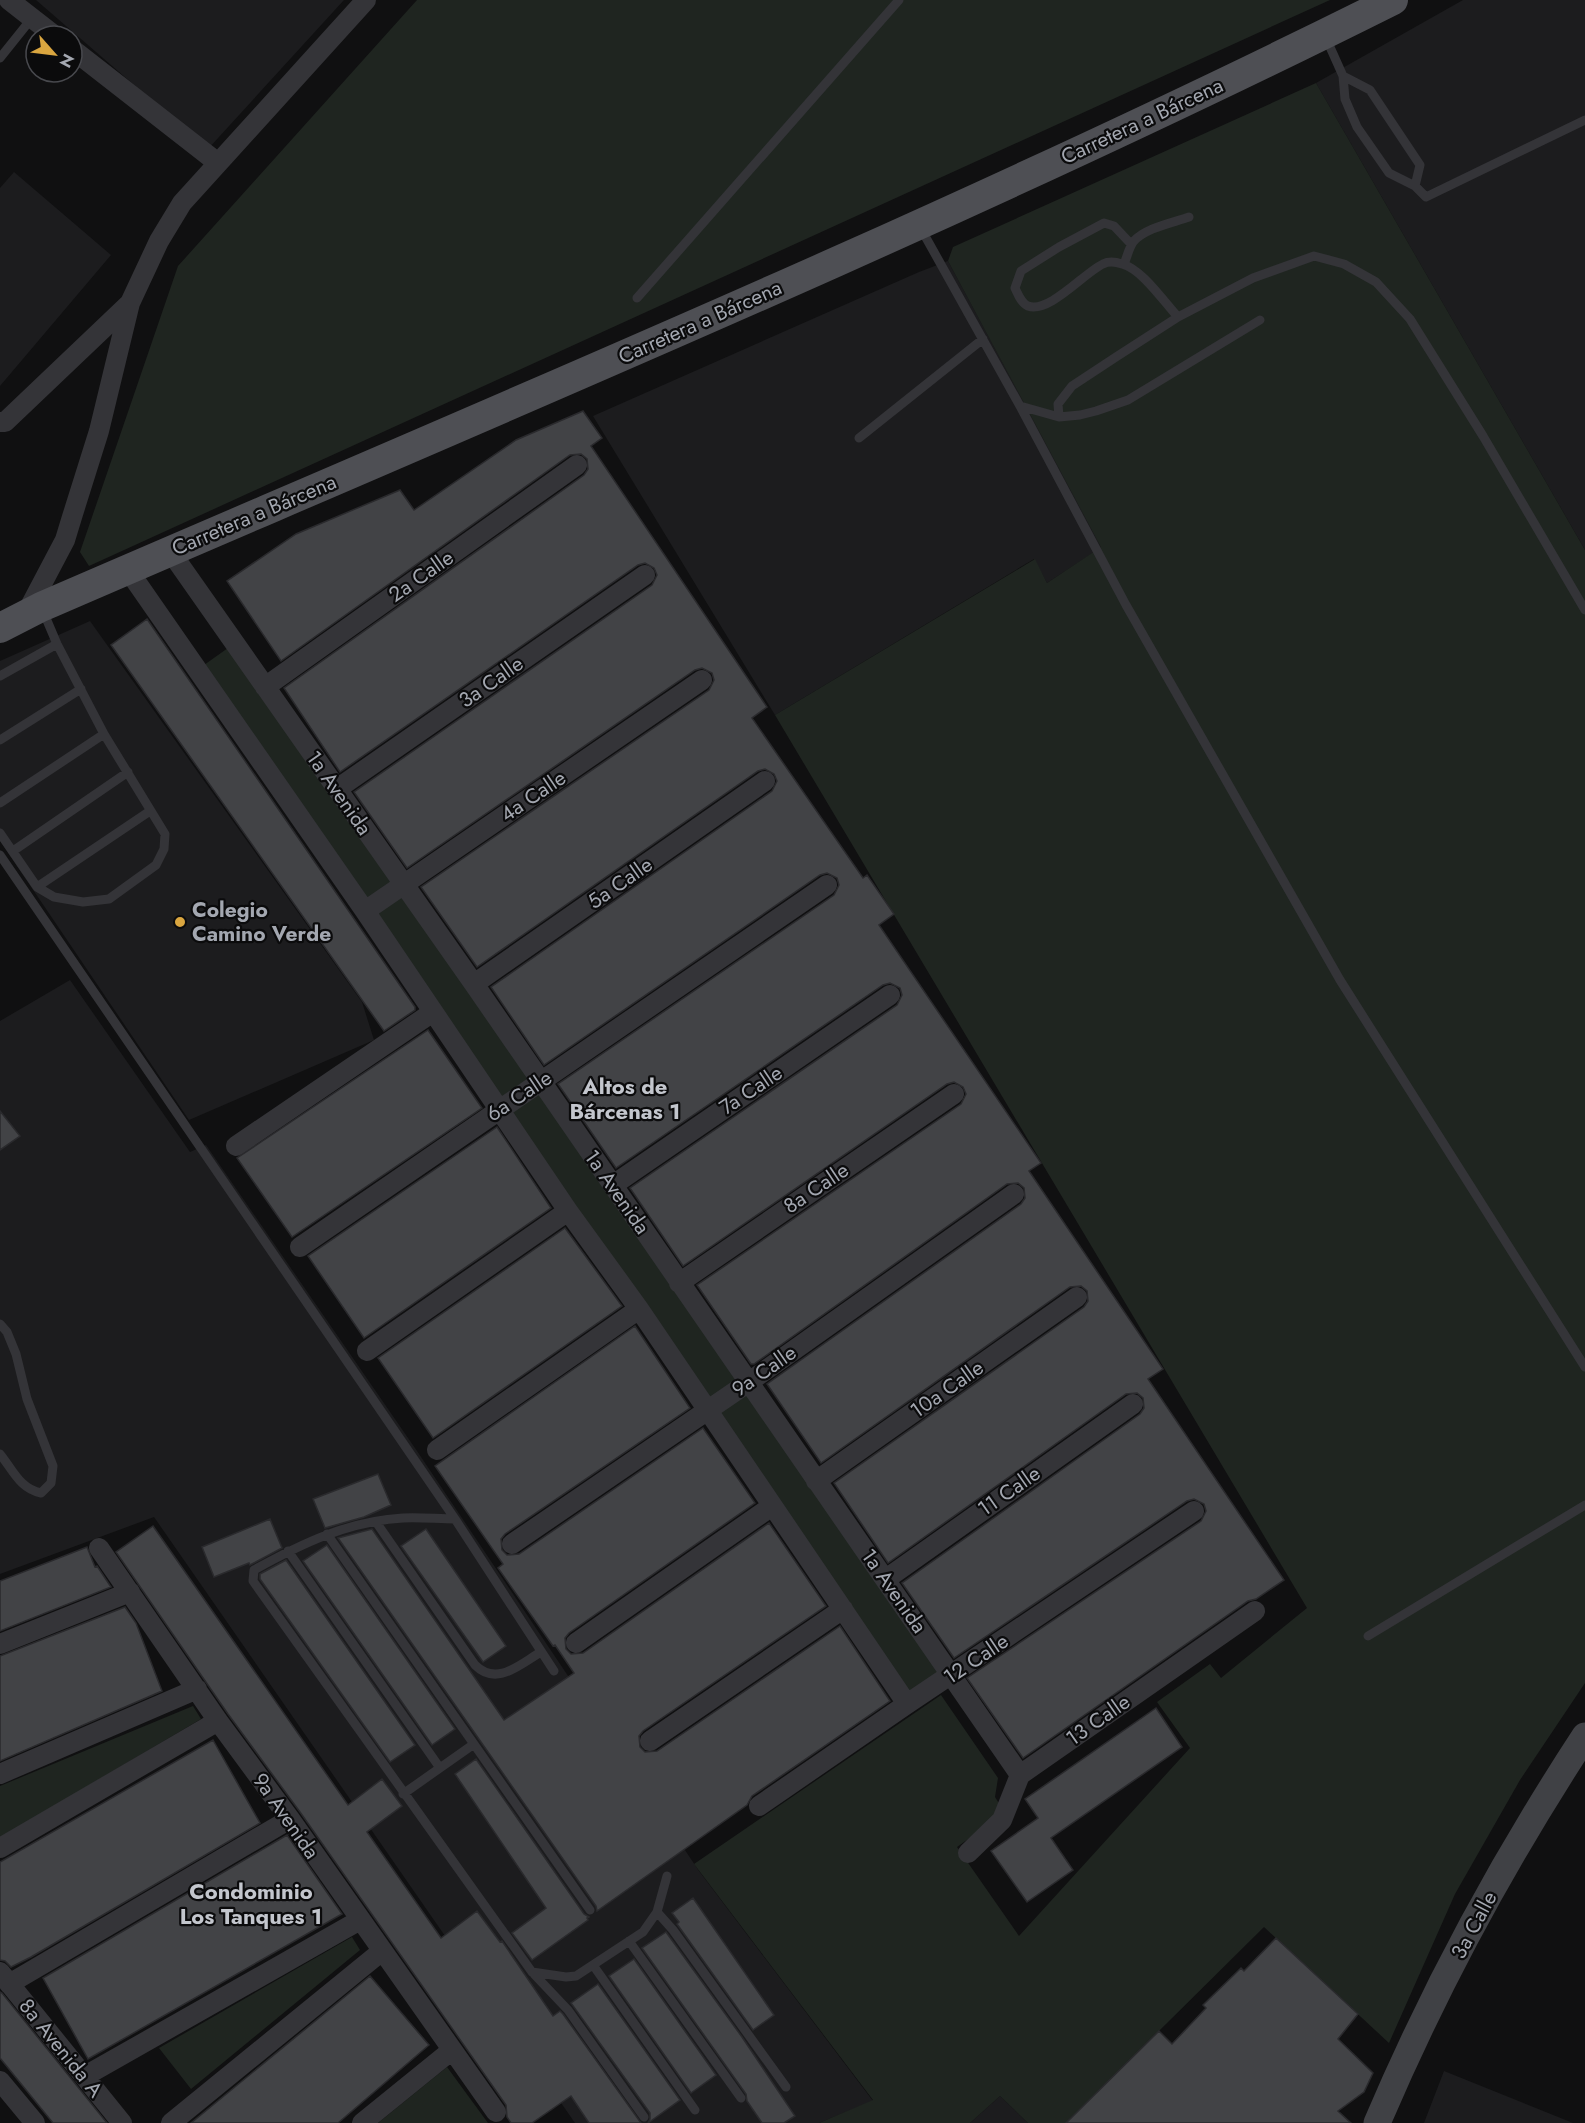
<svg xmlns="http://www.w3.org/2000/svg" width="1585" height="2123" font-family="Jost,sans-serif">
<rect width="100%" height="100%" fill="#101011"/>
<path fill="#1c1c1e" d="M36,0h308l-136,149z
M1463,0h122v550l-269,-467z
M14,172l97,83 -111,131v-198z
M948,261l154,286 -55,36 -13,-24 -259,156 -182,-299 326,-144z
M90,621l272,381 12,38 -185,80 -189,-279v-180z
M70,980l120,172 16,-7 211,306 282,420 174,230 -54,22h-244l-421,-606 -154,57v-553z
M1444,2071l129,52h-149z
M1000,2096l28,27h-58z"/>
<path fill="#1f2520" d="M417,0h913l-1241,566 -9,-14 98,-286z
M1316,83l269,467v1133l-65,97 -65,114 -66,149 -125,-116 -198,196h-38l-28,-27 -30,27h-151l54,-23 -179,-236 247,-169 57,83 -3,19 10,16 -48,34 62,89 171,-188 -33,-46 53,-38 11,14 86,-70 -532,-893 260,-156 12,24 54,-36 -153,-286 5,-14z
M235,643l717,1032 -45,29 -710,-1034z
M193,1706l8,13 -201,119v-52z
M352,1937l8,13 -169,139 -32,-41z
M447,2067l41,56h-110z"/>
<path fill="#424346" stroke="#2a2a2d" stroke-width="1.5" d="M583,411l19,27 -11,8 176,261 -15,11 111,160 4,-3 27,39 -15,11 162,238 -12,8 134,198 -15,10 136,201 -28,19 -8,2 -225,157 -56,-80 234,-157 5,-10 -2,-7 -10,-5 -7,2 -233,157 -52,-75 238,-169 4,-6 -1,-10 -6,-5 -11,1 -238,169 -54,-80 250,-176 4,-6 -1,-10 -6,-5 -11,1 -249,176 -54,-79 254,-180 4,-6 -1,-10 -6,-5 -11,1 -253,180h-3l-54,-79 264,-181 5,-10 -3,-7 -9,-5 -7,2 -264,182 -53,-78 267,-183 5,-10 -2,-7 -10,-5 -7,2 -267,183 -58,-84 276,-189 5,-10 -2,-7 -10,-5 -7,2 -276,190 -53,-78 281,-196 5,-10 -3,-7 -9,-5 -7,2 -281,196 -56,-80 288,-197 5,-10 -2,-7 -10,-5 -7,2 -288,198 -53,-76 298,-207 5,-10 -3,-7 -9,-5 -7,2 -298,207 -56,-84 300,-213 4,-6 -1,-10 -6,-5 -11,1 -289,206 -54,-80 69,-47 104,-44 14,20 102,-70z
M147,619l268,388v3l-31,21 -273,-386z
M428,1030l54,78 -190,129 -55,-79z
M0,1111l20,25 -20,14z
M497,1127l54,81 -187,130 -56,-82z
M565,1228l57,78 -189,132 -55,-80z
M635,1326l55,82 -185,126 -4,5 1,11 5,5 12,-1 184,-126 52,75 -186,130 -4,5 1,11 5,5 12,-1 186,-130 57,83 -183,125 -4,5 1,11 5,5 12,-1 183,-125 50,75 -138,95 -5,9 -150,106 -1,-5 -258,-368 34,-9 132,191 70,-47 -19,-28 -2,1 -55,-78 5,-4 -68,-98z
M378,1474l13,31 -27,12 -39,11 -12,-29z
M270,1519l12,29 -32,17 -1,-2 -35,14 -12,-30z
M153,1526l195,279 34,-26 20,27 -35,26 74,106 36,-27 23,31 2,-1 51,75 7,-5 3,3 78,109h-52l-18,-27 -39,27h-21l-4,-6 -1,-12 -206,-293 -72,-98 -112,-162z
M426,1529l80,117 -23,16 -82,-116z
M327,1545l128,184 -23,16 -129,-184z
M87,1547l8,20 2,-1 14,21 -111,44v-50z
M286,1560l129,185 -25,17 -130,-183v-5z
M125,1607l11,16 26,68 -162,70v-105z
M1156,1708l26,39 -131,91 22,32 -46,32 -36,-51 47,-33 -13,-19z
M213,1740l47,83 -229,134 -20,10 -6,-6 -5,-1v-98z
M476,1759l108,155 5,3 -2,1 1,2 -56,40 -20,-27 34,-25 -91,-134z
M287,1835l55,79 -254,145 -45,-81z
M693,1898l81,117 -21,15 -76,-106 2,-2 -7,-9z
M666,1932l76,105 53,79 -11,7h-22l-15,-22 -1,-7 -104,-146z
M1276,1938l82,76 -20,25 35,34 -9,19 -26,19 13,12h-285l93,-92 13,13 34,-36 -3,-3 38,-37 3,3z
M634,1959l82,116 -25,18 -82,-117z
M370,1976l59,69 -91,78h-147z
M598,1984l82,116 -32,23 2,-4v-6l-79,-110z
M0,1992l2,1 105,130h-54l-31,-38 -22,-27z"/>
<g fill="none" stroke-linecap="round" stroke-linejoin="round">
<path stroke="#343438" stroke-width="9" d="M1326,38l17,38 2,23 12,28 32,46 26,13 11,11 159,-77
M0,58l32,-40
M1343,76l27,14 50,75 -5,21
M920,227l100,179 106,199 214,375 245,387
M1131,244l-17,-18 -10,-3 -45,24 -38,24 -6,17c3,6 6,15 13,18 21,8 57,-34 75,-42 6,-3 13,-2 19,0 20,5 42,38 56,53
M1124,264c3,-7 5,-16 9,-22 12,-14 39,-19 56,-25
M637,298l262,-298
M1020,406l39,11 21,-2 16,-4 32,-11 132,-80
M1059,417l-1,-13 14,-18 44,-29 62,-40 75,-39 61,-22 30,8 32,18 34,37 73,117 102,174
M859,438l124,-99
M0,676l57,-32
M0,740l81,-51
M0,803l104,-69
M0,833l37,54 17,10 29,5 26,-3 47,-34 8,-16 1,-15 -61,-100 -47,-90 -14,-33
M13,851l115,-79
M0,855l455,664 99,152
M37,887l113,-76
M0,1324l7,8 9,22 11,45 26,67 -2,17 -10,10c-21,-4 -28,-23 -41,-39
M455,1519c-17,0 -35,-2 -52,-1 -55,3 -102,26 -149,52l-1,11 279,391 36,38 76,107
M376,1522l99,143c22,22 45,-1 66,-13
M327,1534l263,376
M288,1551l152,217
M1368,1636l217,-131
M403,1794l71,-50
M657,1912l16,18 113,157
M629,1941l112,157
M593,1965l102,145
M532,1972l34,5 10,-1 67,-44 14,-20 10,-36"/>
<path stroke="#343438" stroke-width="20" d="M9,0l46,36
M72,49l146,114
M0,422h5l125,-119
M170,551l304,433 546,791
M128,570l237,341 203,300 71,98 268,395
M26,614l39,-74 7,-23 27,-86 31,-128 29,-62 23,-38 184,-203
M265,687l312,-222
M337,789l308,-214
M365,911l337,-231
M474,984l291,-203
M236,1146l197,-134
M613,1185l277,-190
M300,1247l527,-362
M679,1283l275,-189
M367,1351l201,-140
M437,1450l202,-141
M816,1481l261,-184
M512,1544l237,-162 265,-188
M99,1548l119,173 72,98 206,293
M886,1579l247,-175
M576,1643l196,-137
M0,1644l130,-52
M650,1741l193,-132
M0,1774l197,-85
M759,1806l148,-102 287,-193
M0,1848l218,-127
M968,1853l34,-33 18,-45 235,-164
M0,1972l122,151
M9,1984l281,-165
M85,2076l275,-156
M0,2081l35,42
M171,2123l211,-172
M362,2123l90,-73"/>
<path stroke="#404145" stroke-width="27" d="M1377,2123c57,-134 128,-265 208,-387"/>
<path stroke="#4e4f54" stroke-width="30" d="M0,628l41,-21c453,-196 910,-386 1352,-607"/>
</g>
<circle fill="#daa640" stroke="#0b0b0c" stroke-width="2" cx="180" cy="922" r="6"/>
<g text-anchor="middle" stroke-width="4.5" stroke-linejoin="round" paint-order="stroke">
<g font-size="21" fill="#a3a7b0" stroke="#0b0b0c">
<text transform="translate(1142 121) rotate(-25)" y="7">Carretera a Bárcena</text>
<text transform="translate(700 322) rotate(-24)" y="7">Carretera a Bárcena</text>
<text transform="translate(254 515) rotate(-23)" y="7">Carretera a Bárcena</text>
<text transform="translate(421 576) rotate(-35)" y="7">2a Calle</text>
<text transform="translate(491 682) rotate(-35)" y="7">3a Calle</text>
<text transform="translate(339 793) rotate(55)" y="7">1a Avenida</text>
<text transform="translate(533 796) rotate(-34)" y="7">4a Calle</text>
<text transform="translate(620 883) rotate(-35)" y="7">5a Calle</text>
<text transform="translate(751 1090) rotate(-34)" y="7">7a Calle</text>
<text transform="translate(519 1096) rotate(-34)" y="7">6a Calle</text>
<text transform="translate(816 1188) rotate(-34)" y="7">8a Calle</text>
<text transform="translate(617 1192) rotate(55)" y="7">1a Avenida</text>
<text transform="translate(764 1371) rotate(-35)" y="7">9a Calle</text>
<text transform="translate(947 1389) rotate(-35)" y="7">10a Calle</text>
<text transform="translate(1009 1491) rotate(-35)" y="7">11 Calle</text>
<text transform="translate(894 1591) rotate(55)" y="7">1a Avenida</text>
<text transform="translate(976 1659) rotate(-34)" y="7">12 Calle</text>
<text transform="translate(1098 1720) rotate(-35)" y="7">13 Calle</text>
<text transform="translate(286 1816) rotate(55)" y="7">9a Avenida</text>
<text transform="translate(1474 1925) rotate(-62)" y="7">3a Calle</text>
<text transform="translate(61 2048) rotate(51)" y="7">8a Avenida A</text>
</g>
<g font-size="21" font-weight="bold" fill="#a3a7b0" stroke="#0b0b0c" text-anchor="start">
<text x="192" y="917">Colegio<tspan x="192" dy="24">Camino Verde</tspan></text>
</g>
<g font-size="22" font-weight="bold" fill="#c3c6cd" stroke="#0b0b0c">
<text x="625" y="1094">Altos de<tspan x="625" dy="25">Bárcenas 1</tspan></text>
<text x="251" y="1899">Condominio<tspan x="251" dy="25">Los Tanques 1</tspan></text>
</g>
</g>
<g transform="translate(54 54) rotate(118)"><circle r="28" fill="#0b0b0c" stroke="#48494e" stroke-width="1.5"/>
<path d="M0-4.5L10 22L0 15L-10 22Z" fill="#daa640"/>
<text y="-9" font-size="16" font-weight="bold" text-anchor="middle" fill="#a3a7b0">N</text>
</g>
</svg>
